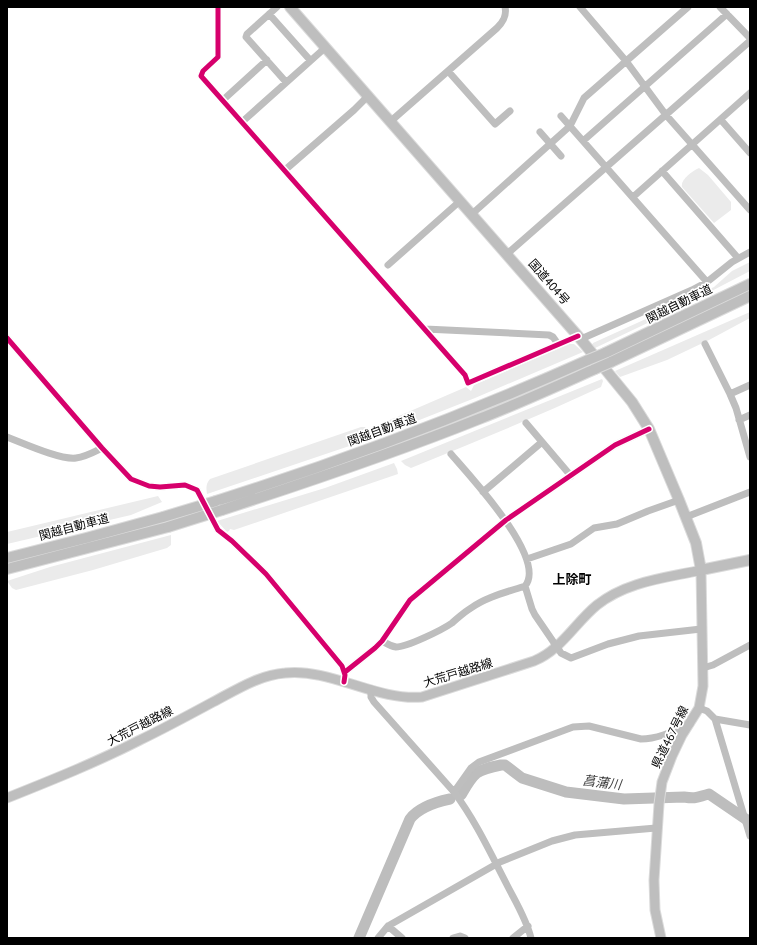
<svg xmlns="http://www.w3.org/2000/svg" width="757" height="945" font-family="'PT Sans','Noto Sans JP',sans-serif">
<rect width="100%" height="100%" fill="#fff"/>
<path fill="#ebebeb" d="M699,168l9,7 23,27v8l-17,13 -32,-36c-2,-7 10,-16 17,-19z
M750,262v9l-73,38 -82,39 -3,-3 1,-2 99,-45 22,-11 18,-16z
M750,312v6l-41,22 -42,20 -47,17 -5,-6z
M569,344h5l9,8 -108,46 -96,38 -3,-7 2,-4 88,-38 5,4 3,-6z
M602,379l1,2 -2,6c-62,29 -126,55 -190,81l-6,-3 -4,-4z
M361,427h4l8,11 -166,56c-1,-7 -1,-10 3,-15z
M394,463l3,6 1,5 -164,56 -4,-1 -1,2 -2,1 -10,-11 108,-33z
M158,496l4,6 -31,13 -124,29v-12z
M171,535v10l-4,3 -74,22 -77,20 -4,-2 -5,-7 43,-14z"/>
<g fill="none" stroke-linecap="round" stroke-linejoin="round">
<path stroke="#bdbdbd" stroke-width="11" d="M461,795c13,-22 14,-25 40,-30h4l17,13 44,14 58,7 60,-2c13,2 13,0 25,-3l41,28
M359,938l51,-119c9,-12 26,-17 40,-20"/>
<defs>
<path id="major" d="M7,798c45,-18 90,-36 133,-58 25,-12 49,-25 73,-38 23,-12 46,-27 72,-29 46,-5 91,28 137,24l112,-36c27,-11 41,-38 63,-56 30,-24 69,-27 104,-35l2,116 -4,22 -17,27 -10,21 -10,26 -3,22 -5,76 1,30 6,28"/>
<path id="highway" d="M290,7l288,329 54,66 17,27 30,71 17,43 5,27 49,-10
M605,353l145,-69
M611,362l139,-66
M216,501c127,-40 251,-87 372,-141
M222,510c86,-28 172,-57 257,-91 39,-15 78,-33 116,-50
M7,558l79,-20 77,-21
M7,569l161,-42"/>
</defs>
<use href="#major" stroke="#dbdbdb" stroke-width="11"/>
<use href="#highway" stroke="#dbdbdb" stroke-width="12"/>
<path stroke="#bebebe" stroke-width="7" d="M218,7v50l-15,14 -2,5 264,299 3,8 110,-47
M277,7l-30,27 -1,3 40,45
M580,7l46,54 40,54 84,95
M720,7l30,31
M269,14l41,46
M448,71l47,53 15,-13
M223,100l44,-40
M561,116l146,166
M721,120l29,33
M391,121l106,-93c6,-6 10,-12 8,-21
M242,122l84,-75
M540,132l21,24
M583,141l144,-127
M285,170l69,-60 14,-14
M662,171l76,87
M633,197l117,-104
M472,214l98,-88 14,-28 104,-91
M507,254l243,-213
M388,265l72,-64
M425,329l124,6 4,2 5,7
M7,338l95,110 29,31 18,7 11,1 25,-2 12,5 21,40 14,11 34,33 76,92 3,9 -1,7
M581,339l111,-49 15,-8 25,-20 18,-10
M705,344l25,50 6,14 14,49
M730,394l20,-9
M739,420l11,-5
M526,423l45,53
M7,437c16,6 53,23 69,21 9,-1 18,-6 26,-10
M451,454c18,21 97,105 74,132l7,23 3,6 26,38 10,5 37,-14 31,-8 62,-7
M483,492l59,-50
M686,517l64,-25
M527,559l44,-15 23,-16 23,-4 31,-13 31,-11
M382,641c4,2 8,5 14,6 11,0 46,-17 56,-24 6,-5 12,-11 19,-15 15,-11 36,-16 54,-22
M703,668l10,-3 37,-20
M345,672l30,-24 7,-7 28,-41 96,-80 109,-75 34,-16
M371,689v8l3,5 80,90c21,28 36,60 52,91 9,18 20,35 25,55
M699,708l8,3 8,8 35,117
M715,719l35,6
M454,792l17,-24 8,-6 94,-35 16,-1 52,13c17,0 33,-8 49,-15
M388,926l14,12
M378,938l10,-12 112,-64 52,-21 23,-6 81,-7
M453,938l7,-2 5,2
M513,938l15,-12"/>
<use href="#major" stroke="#bebebe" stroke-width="9"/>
<use href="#highway" stroke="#bebebe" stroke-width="10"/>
<defs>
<path id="highway-bridge" d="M588,360l17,-7
M595,369l16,-7
M163,517l53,-16
M168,527l54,-17"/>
</defs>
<use href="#highway-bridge" stroke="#dbdbdb" stroke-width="12" stroke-linecap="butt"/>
<use href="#highway-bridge" stroke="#bebebe" stroke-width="10"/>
<defs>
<path id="cycleway" d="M218,7v50l-15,14 -2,5 264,299 3,8 110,-47
M7,338l95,110 29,31 18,7 11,1 25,-2 12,5 21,40 14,11 34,33 76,92 3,9 -1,7
M345,672l30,-24 7,-7 28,-41 96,-80 109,-75 34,-16"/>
</defs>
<use href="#cycleway" stroke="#fff" stroke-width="8"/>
<use href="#cycleway" stroke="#d6006c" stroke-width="5"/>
</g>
<g text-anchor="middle" stroke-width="3.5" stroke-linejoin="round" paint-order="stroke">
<g font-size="12" fill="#000" stroke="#fff">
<text transform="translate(549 282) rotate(49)" y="4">国道404号</text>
<text transform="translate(679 304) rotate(-26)" y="4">関越自動車道</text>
<text transform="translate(382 430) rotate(-20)" y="4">関越自動車道</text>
<text transform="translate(74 527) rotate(-15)" y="4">関越自動車道</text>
<text transform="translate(458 673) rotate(-17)" y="4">大荒戸越路線</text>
<text transform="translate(140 726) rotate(-27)" y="4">大荒戸越路線</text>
<text transform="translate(670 737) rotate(-64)" y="4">県道467号線</text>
</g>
<g font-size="13" font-weight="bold" fill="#000" stroke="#fff">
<text x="572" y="584">上除町</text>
</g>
<g font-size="13" font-style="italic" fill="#424242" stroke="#fff">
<text transform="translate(602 782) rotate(7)" y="5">菖蒲川</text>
</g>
</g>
<rect width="757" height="945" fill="none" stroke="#000000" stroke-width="16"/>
</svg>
